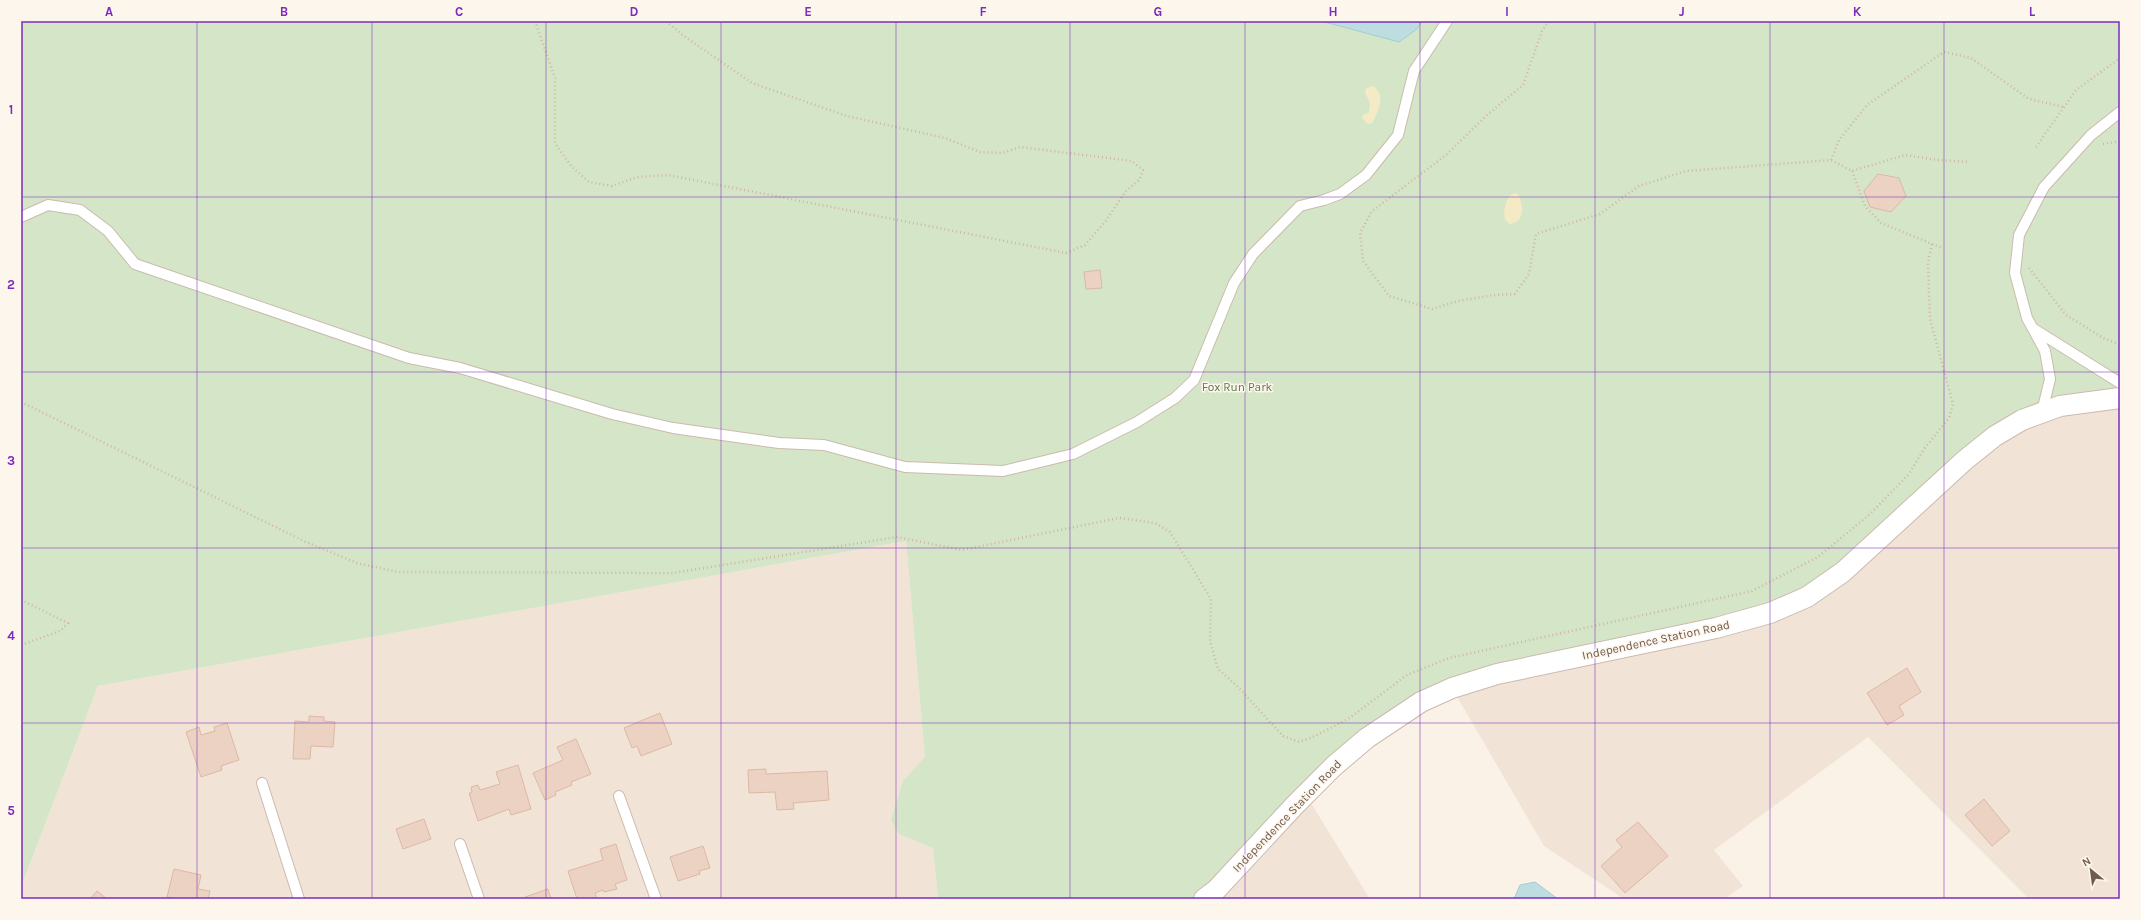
<svg xmlns="http://www.w3.org/2000/svg" width="2141" height="920" font-family="Karla,sans-serif">
<rect width="100%" height="100%" fill="#faf2e7"/>
<path fill="#f1e4d6" d="M2120,398v501h-91l-161,-162 -154,113 29,36 -19,13h-100l-80,-53 -92,-158 543,-252z
M906,541l32,358h-917v-12l77,-201z
M1306,795l64,104h-166z"/>
<path fill="#d4e6c7" d="M21,21h2099v377l-98,22 -215,177 -310,77 -130,64 -163,161h-266l-5,-51 -34,-14 -8,-14 12,-39 22,-24 -19,-216 -808,145 -77,201z"/>
<path fill="#f5eac6" d="M1373,86c14,10 5,26 -1,37l-4,1 -6,-6 1,-3 6,-3 1,-8 -5,-12 1,-4z
M1514,193l4,1c5,12 8,27 -8,30l-5,-4c-2,-10 0,-22 9,-27z"/>
<path fill="#bedde1" stroke="#a5ccd2" d="M1321,21h101l-5,8 -18,13z
M1535,882l23,17h-44l6,-14z"/>
<path fill="#ecd2c2" stroke="#ddb8a4" d="M1878,174l21,4 7,18 -15,16 -21,-5 -6,-16z
M1100,270l2,18 -16,1 -2,-17z
M1907,668l14,24 -22,14 5,9 -17,10 -20,-32z
M660,713l12,31 -31,12 -4,-10 -5,2 -8,-20z
M309,716l15,1v4l11,1 -2,25 -22,-1 -1,13h-17l2,-38 14,1z
M227,723l12,37 -18,6 1,4 -21,7 -15,-45 13,-5 2,8 14,-4 -1,-4z
M576,739l15,35 -20,8 1,3 -17,7 1,3 -11,5 -12,-27 30,-13 -6,-13z
M518,765l13,44 -20,6 -2,-6 -31,12 -9,-28h3l-1,-6 7,-2 2,5 20,-6 -4,-12z
M766,769v5l61,-3 2,29 -36,3 1,6 -17,1 -2,-18 -26,1 -1,-23z
M1984,799l26,32 -18,15 -27,-31z
M424,819l7,20 -28,10 -7,-20z
M1638,822l30,34 -43,37 -24,-27 21,-19 -6,-7z
M616,844l11,36 -12,4 2,5 -13,3 -1,-2 -8,3 2,6h-20l-9,-28 35,-11 -3,-11z
M703,846l7,22 -11,3 1,3 -22,7 -8,-24z
M174,869l27,6 -3,14 12,2 -2,8h-34l-7,-2z
M548,889l3,10h-26v-2z
M97,891l10,8h-17z"/>
<g fill="none" stroke-linecap="round" stroke-linejoin="round">
<defs>
<path id="lane" d="M21,217l27,-12 32,5 28,21 27,33 274,94 51,10 152,46 61,14 106,15 45,2 81,22 98,4 70,-17 64,-32 38,-24 19,-18 40,-97 19,-29 47,-48 24,-6 16,-6 26,-19 32,-40 16,-64 33,-50
M2034,329l86,54
M2042,412l8,-33 -5,-28 -18,-33 -12,-45 4,-38 25,-48 47,-52 29,-23
M262,783l37,116
M619,796l37,103
M460,844l19,55"/>
<path id="street" d="M1204,899l12,-9 78,-84 40,-40 33,-28 54,-36 31,-14 45,-14 219,-46 54,-15 37,-16 36,-25 122,-112 30,-24 27,-16 38,-14 60,-8"/>
</defs>
<use href="#lane" stroke="#cbbaae" stroke-width="12"/>
<use href="#street" stroke="#cbbaae" stroke-width="22"/>
<path stroke="#d1b5a5" stroke-width="2.5" stroke-dasharray="1 3" stroke-linecap="butt" d="M535,21l20,57v65l16,23 18,16 23,4 25,-9 31,-2 398,78 19,-8 20,-23 21,-31 14,-12 3,-9 -11,-9 -112,-14 -18,6 -22,-1 -35,-14 -98,-22 -95,-33 -71,-49 -15,-13
M1549,21l-7,10 -19,54 -36,30 -41,40 -74,56 -12,22 3,28 26,35 43,13 26,-8 36,-6 21,-1 14,-20 7,-40 64,-20 39,-28 47,-15 145,-11 21,11 53,-16 33,5 30,2
M2103,144l17,-3
M2036,147l40,-57 44,-32
M1831,160l8,-20 28,-35 77,-53 27,6 58,41 35,8
M1852,171l13,35 16,17 61,25
M2029,268l37,47 39,24 15,5
M21,402l285,140 51,21 41,9 275,1 224,-36 65,13 157,-32 36,5 15,9 41,67 -1,42 8,28 20,18 45,49 16,6 16,-6 33,-17 59,-44 42,-17 303,-67 66,-34 52,-43 39,-40 15,-25 25,-31 4,-14 -23,-85 -2,-56 4,-19
M21,600l47,23 -8,8 -39,14"/>
<use href="#lane" stroke="#fff" stroke-width="10"/>
<use href="#street" stroke="#fff" stroke-width="20"/>
</g>
<path fill="none" stroke="#7b2cbf" stroke-width="1" stroke-opacity="0.55" d="M197,21v878M372,21v878M546,21v878M721,21v878M896,21v878M1070,21v878M1245,21v878M1420,21v878M1595,21v878M1770,21v878M1944,21v878M21,197h2099M21,372h2099M21,548h2099M21,723h2099"/>
<g text-anchor="middle" stroke-width="3" stroke-linejoin="round" paint-order="stroke">
<g font-size="12" fill="#5a7a4b" stroke="#fdf6ed">
<text x="1237" y="391">Fox Run Park</text>
</g>
<g font-size="12" fill="#715a4e" stroke="#fdf6ed">
<text transform="translate(1656 640) rotate(-12)" y="4">Independence Station Road</text>
<text transform="translate(1287 816) rotate(-46)" y="4">Independence Station Road</text>
</g>
</g>
<rect width="2141" height="920" fill="none" stroke="#fdf6ed" stroke-width="44"/>
<g transform="translate(2091 870) rotate(331)" stroke="#fdf6ed" stroke-width="3" paint-order="stroke">
<path d="M0-3L7 15L0 10L-7 15Z" fill="#715a4e"/>
<text y="-6" font-size="11" font-weight="bold" text-anchor="middle" fill="#715a4e">N</text>
</g>
<rect x="22" y="22" width="2097" height="876" fill="none" stroke="#7b2cbf" stroke-width="1.5"/>
<g font-size="13" text-anchor="middle" font-weight="bold" fill="#7b2cbf">
<text x="109" y="16">A</text>
<text x="284" y="16">B</text>
<text x="459" y="16">C</text>
<text x="634" y="16">D</text>
<text x="808" y="16">E</text>
<text x="983" y="16">F</text>
<text x="1158" y="16">G</text>
<text x="1333" y="16">H</text>
<text x="1507" y="16">I</text>
<text x="1682" y="16">J</text>
<text x="1857" y="16">K</text>
<text x="2032" y="16">L</text>
<text x="11" y="114">1</text>
<text x="11" y="289">2</text>
<text x="11" y="465">3</text>
<text x="11" y="640">4</text>
<text x="11" y="815">5</text>
</g>
</svg>
